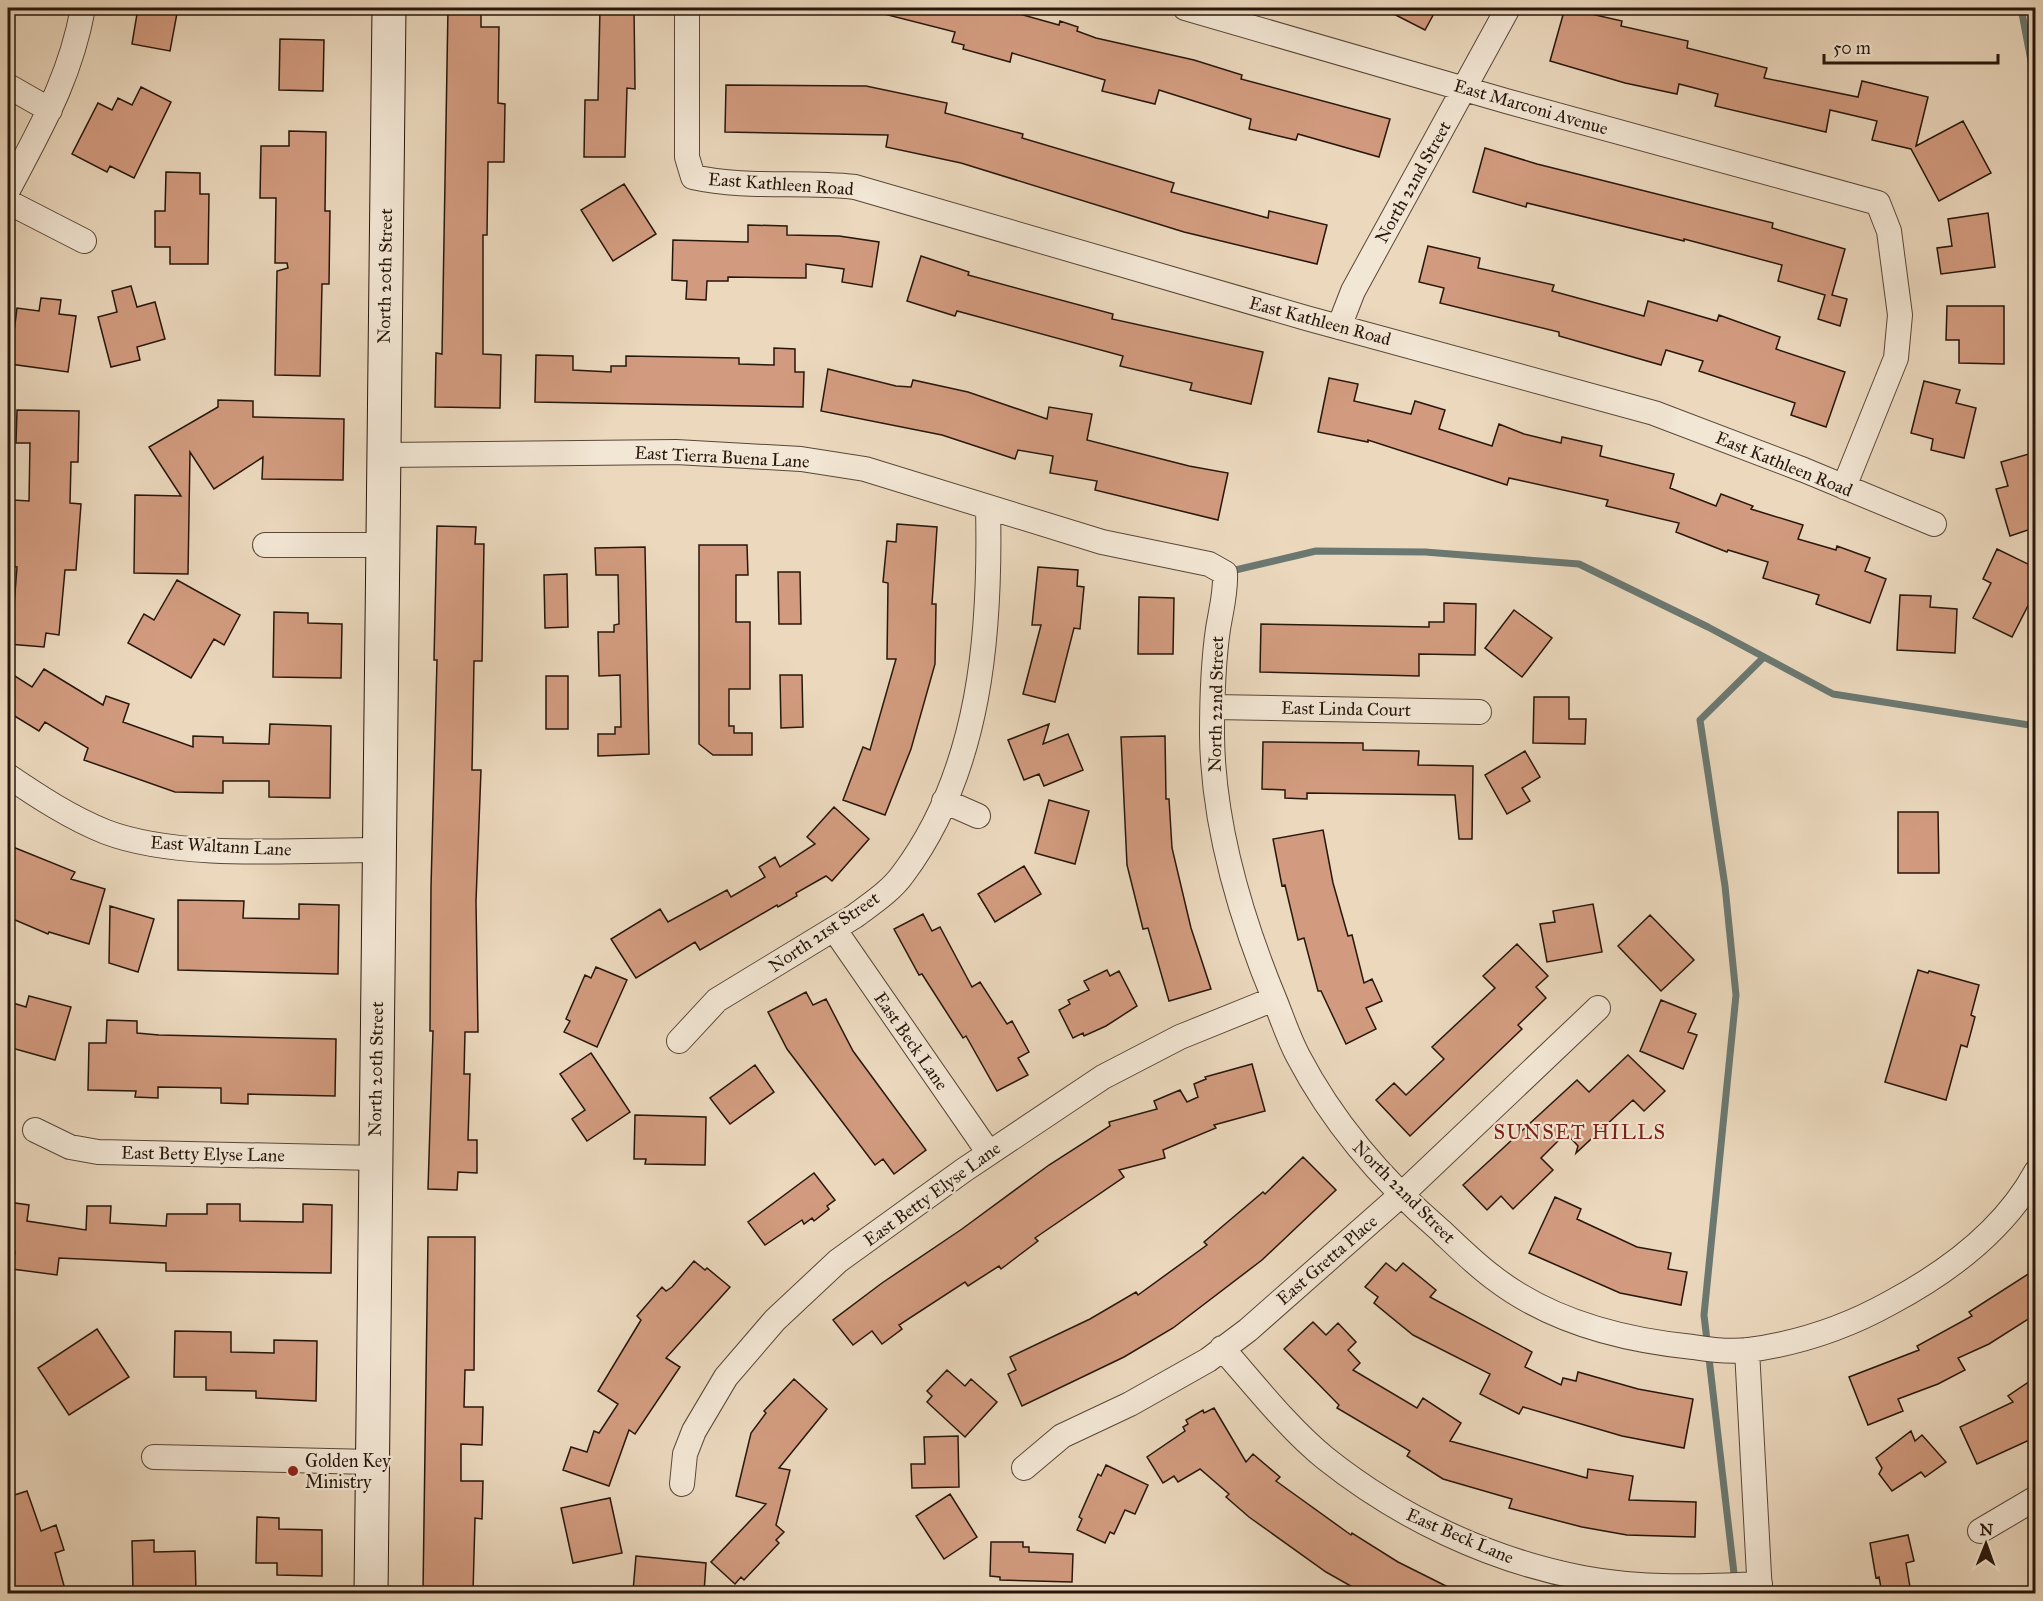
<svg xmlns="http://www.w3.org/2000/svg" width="2043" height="1601" font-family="'IM FELL Great Primer',serif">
<rect width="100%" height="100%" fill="#ebd8bd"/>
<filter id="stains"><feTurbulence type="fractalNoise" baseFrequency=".00333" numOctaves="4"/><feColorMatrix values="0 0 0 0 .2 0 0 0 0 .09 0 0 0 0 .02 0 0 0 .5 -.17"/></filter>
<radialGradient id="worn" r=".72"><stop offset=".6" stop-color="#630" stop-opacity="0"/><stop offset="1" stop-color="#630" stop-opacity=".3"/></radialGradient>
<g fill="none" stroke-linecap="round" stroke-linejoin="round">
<path stroke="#6b7871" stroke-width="7" d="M2021,8l15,79
M1227,572l89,-21 109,1 154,12 129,63 125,67 203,32
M1735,1582l-31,-267 32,-320 -11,-109 -25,-166 64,-63"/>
</g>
<path fill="#d29b7f" stroke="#28170c" stroke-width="1.5" d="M138,8h40l-8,43 -38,-7z
M448,8h33v19h18l-1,76 7,1 -1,58h-16l-1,73h-4v119l18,1 -1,53 -65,-1 1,-54 6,1z
M600,8h34l1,81 -8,-1 -2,69h-41l1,-57h13z
M885,8h113l61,17 1,-4 18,6 -1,4 19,7 98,22 48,15 -1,4 149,40 -11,38 -81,-23 -2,6 -47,-11 2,-10 -92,-29 -4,14 -53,-13 3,-11 -93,-27 -2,9 -47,-13 1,-4 -12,-3 3,-10 -71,-18z
M1382,8h55l-12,22z
M1565,8l57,13 -1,5 67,15 -1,7 80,20 -3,10 94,19 4,-16 66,16 -12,49 47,-25 28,52 -52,28 -28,-52 -39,-9 5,-19 -47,-11 -4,22 -111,-26 3,-12 -39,-10 -2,10 -52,-11 -75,-22z
M280,39l44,1 -1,51 -44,-1z
M726,85l140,1 81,17 -2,10 78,21 -1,4 152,45 -3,9 97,26 1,-7 58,14 -10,39 -133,-32 -223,-69 -75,-16 2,-12 -163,-3z
M141,87l30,15 -37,76 -24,-12 -3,6 -35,-18 26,-51 14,7 6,-12 14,7z
M289,131l37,1 -1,79h5l-1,73h-7l-2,92 -45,-1 2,-104 11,-3 -1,-5h-12l1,-65h-16l1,-52h28z
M1485,148l52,16 236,59 -1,5 73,21 -13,46 15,4 -7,27 -22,-7 7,-24 -47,-14 4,-16 -98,-26v2l-157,-38 -1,4 -53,-15z
M166,172l34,1v21h9l-1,70h-38v-17h-15v-36h10z
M624,184l32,50 -43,27 -32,-51z
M1988,213l7,54 -54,7 -4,-26 15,-2 -4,-27z
M748,225l39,1v9l52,1 40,6 -7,45 -30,-5 2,-13 -38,-5v14l-78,-1v4h-21l-1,19 -20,-1 1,-18 -15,-1 1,-40 75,2z
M1428,246l52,12 -2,10 76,17 -2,6 92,25 4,-15 69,20 2,-6 61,22 -4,12 69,23 -19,55 -35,-12 4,-12 -96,-32 4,-10 -37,-11 -5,15 -102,-29v-4l-119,-29 4,-15 -25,-6z
M921,256l48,16 -1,3 145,39 -1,5 151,33 -12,52 -61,-14 2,-7 -72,-17 3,-10 -166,-45 -2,5 -48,-15z
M131,286l6,21 18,-5 10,37 -28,8 3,13 -29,7 -13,-50 19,-5 -5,-21z
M41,298l20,2 -2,14 17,2 -8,56 -58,-8 7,-56 22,3z
M1947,306h57v58l-45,-1v-23h-13z
M774,348l21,1v23h9l-1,35 -268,-5 1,-47 37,1v14l38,2v-6h15v-10l113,2v6l35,1z
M828,369l68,17 15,1 2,-7 55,12 79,27 2,-12 43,7 -5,26 102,26 39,7 -10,47 -123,-30 2,-9 -47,-8 3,-17 -35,-6 -3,9 -73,-24 -121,-24z
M1329,378l29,6 -4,17 57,13 4,-13 30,9 -6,19 53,17 7,-22 25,10 37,9 1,-6 40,9 -2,10 74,18 -4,14 46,18 5,-12 32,12 -2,3 52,16 -5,14 38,11 1,-4 33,12 -5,13 21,8 -16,44 -54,-19 3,-9 -56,-17 5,-16 -40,-12 -1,2 -51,-20 3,-9 -73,-17 2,-6 -99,-22 -2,7 -139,-45v2l-50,-10z
M1924,381l36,9 -4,13 20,5 -12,50 -33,-8 2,-11 -22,-6z
M218,400l35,1v16l91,2 -1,61 -81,-1 1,-22 -49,32 -24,-37 -2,122 -54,-1 1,-78 46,1 -32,-49 69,-40z
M17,410l62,1 -1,51h-7l-1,41 11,1 -5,66h-11l-6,65 -13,-2 -2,14 -36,-3v-25h5l4,-52 -8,-1 4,-66 16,1 1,-58h-14z
M2036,452v60l-6,1 4,15 -24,8 -14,-47 12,-3 -7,-24z
M897,524l40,3 -5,77h4l-1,60 -24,85 -26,66 -42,-15 20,-53 7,3 26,-91h-9l1,-76 -5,-1 4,-41 9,1z
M437,526l39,1 -1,17h9l-2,117h-8l-2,109h9l-5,131 2,131h-13l-1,42h6l-2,66h9v33l-19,-1 -1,18 -29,-1 5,-158h-3l1,-144 6,-227h-3z
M699,545h48l1,30h-12v47h14v67h-21v37h5v7h18v22h-39l-14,-11z
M645,547l4,207 -51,2v-22h17v-7h6l-1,-52 -21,1 -1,-44h16v-7l5,-1 -1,-49h-22l-1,-27z
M1997,549l39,19v22l-24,47 -39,-19 18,-35 -8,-4z
M1038,567l40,3 -1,16 7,1 -4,42 -6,-1 -19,74 -32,-8 18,-69h-9z
M778,572h22l1,52h-22z
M567,574l1,53 -23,1 -1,-53z
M177,580l63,35 -16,30 -10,-6 -23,39 -63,-35 16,-29 10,6z
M1900,595l31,1 -1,11 27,2 -2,44 -58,-3z
M1139,597l35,1 -1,56h-35z
M1444,603l32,1 -1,51 -56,-1v22l-159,-4 1,-48 168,3v-5h15z
M1514,610l38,28 -30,39 -37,-29z
M274,612l34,1v10l34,1 -1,54 -68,-1z
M44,669l59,36 3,-9 23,8 -6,18 70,25v-11l30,1v6l46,1 1,-20 61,2 -1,72 -61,-1v-16h-46v12l-48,-1 -91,-32 4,-12 -43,-26 -6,9 -31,-19v-24l7,-12 17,11z
M780,675h22l1,52 -22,1z
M546,676h22v53h-22z
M1534,697h35v22h17l-1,25 -52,-1z
M1049,724l-6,20 25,-10 15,36 -39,16 -5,-12 -15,6 -16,-40z
M1165,736l1,63h3l3,49 19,80 20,61 -42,12 -21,-73 -5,1 -16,-64 -6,-128z
M1263,742l100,1v7l56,1 -1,14 55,1 -1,73h-13l-4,-44 -148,-2v6l-22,-1v-8l-23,-1z
M1525,751l15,26 -18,11 8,13 -23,13 -22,-39z
M1049,800l40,11 -14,53 -40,-11z
M834,807l35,32 -37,42 -6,-5 -30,17 1,3 -19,11 -1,-2 -77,45 -5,-8 -59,36 -25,-39 49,-30 8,13 59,-32 4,7 34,-20 -6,-10 16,-10 5,10 35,-23 -8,-7z
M1898,812h40l1,61h-41z
M1323,830l10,53 15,53 4,-1 12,48 8,-4 10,22 -16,7 10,21 -30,15 -25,-53h-3l-14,-53 -6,2 -13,-55 -3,1 -9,-47z
M8,845l67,27 -4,7 34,10 -16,55 -40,-12 -1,2 -40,-17z
M1024,866l17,28 -46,28 -17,-28z
M178,900l66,1 -1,17 56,1v-15l40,1 -1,69 -160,-4z
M1593,904l9,48 -55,10 -7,-38 15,-2 -2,-11z
M110,906l44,13 -16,53 -29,-9z
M923,914l9,17 8,-4 32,60 8,-5 27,42 5,-3 17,31 -11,6 10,17 -31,16 -31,-55 -3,2 -41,-64 -3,1 -25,-46z
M1650,915l44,45 -33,31 -43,-45z
M1517,944l31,32 -12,11 10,11 -28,27 4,4 -112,107 -34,-36 18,-17 12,12 38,-36 -12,-12 63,-59 -12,-12z
M596,967l31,13 -30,67 -33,-15 6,-11 -4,-2 19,-44 6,3z
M1107,970l3,6 9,-5 18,35 -31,20 -22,10 -1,-3 -10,5 -14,-28 11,-6 -2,-4 21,-10 -5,-9z
M1918,970l10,3 1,-2 50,14 -8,30 4,2 -8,30 -6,-2 -15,55 -61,-18z
M806,992l7,13 13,-6 27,52 73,99 -32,24 -11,-15 -8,6 -88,-116 -19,-37z
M29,996l42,11 -16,53 -47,-13v-23l5,-21 13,4z
M1661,1000l35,14 -8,18 9,3 -14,34 -43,-18z
M107,1020l30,1v12l22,2 177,4 -1,57 -87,-2v10l-27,-1v-15l-63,-1v11l-23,-1 1,-6 -48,-1 1,-47h17z
M591,1053l39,59 -43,29 -15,-22 13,-9 -25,-36z
M1628,1055l37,36 -21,20 -11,-11 -57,53 2,-7 -12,-13 -25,25 12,12 -40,39 -12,-13 -14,14 -24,-25 114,-105 12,12z
M1252,1064l13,47 -51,14 2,3 -53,22 2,8 -46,12 5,7 -89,61 3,3 -37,28 -2,-3 -31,20 -3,-4 -66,43 3,4 -20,15 -10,-13 -19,14 -20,-25 49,-37 80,-54 87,-64 61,-39 -1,-4 48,-13 -3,-8 26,-11 7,12 11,-5 -4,-13 12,-5 -1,-2z
M755,1065l19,27 -44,32 -20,-26z
M635,1115l71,2 -1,48 -60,-1 1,-5h-12z
M1303,1157l33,33 -74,70 -89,68 -49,29 -102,49 -14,-32 8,-4 -6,-13 80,-38 46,-27 2,3 69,-50 -3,-3 59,-50 2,2z
M814,1173l21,27 -8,6 2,3 -15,12 -2,-3 -8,6 -2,-4 -37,25 -17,-23z
M1555,1197l26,12 -4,10 60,28 34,6 -3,16 19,3 -6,33 -61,-12 -91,-40z
M8,1202l21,3 -2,16 59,9 1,-24h24l-1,17 56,3 1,-12h40v-10h33v17l63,1v-18l29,1 -1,68 -165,-2v-8l-107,-5 -2,17 -45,-6 3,-17 -7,-1z
M428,1237h47l-1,133h-9l-1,37h19l-1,38 -21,-1v37h22l-1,38 -7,-1 -2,75 -50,-1z
M694,1261l11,9 2,-2 23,19 -64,71 14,9 -45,67 -6,-4 -20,56 -46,-16 8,-23 16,5 7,-21 5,2 19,-29 -20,-13 43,-71 -4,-4 25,-29 4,4 6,-4z
M1386,1263l10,8 7,-8 33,27 -6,7 102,55 -7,15 36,18 2,-7 13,3 2,-9 60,17 55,10 -9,49 -62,-12 -99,-29 -4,7 -39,-20 10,-20 -77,-39 -39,-32 4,-6 -13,-10z
M2036,1269v45l-47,30 -31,14 7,12 -27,14 -40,15 5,12 -35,14 -19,-48 70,-27 -2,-4 55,-30 -3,-4z
M1313,1322l13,13 12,-12 18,19 -8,8 12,13 -7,7 64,38 6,-10 38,25 -11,18 137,37 1,-9 45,7 -4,24 67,2 -1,35 -68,-2 -45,-8 -73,-19 3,-9 -69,-20 -36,-23 3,-5 -73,-43 2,-3 -55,-56z
M97,1329l32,48 -60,38 -31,-47z
M175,1331l56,1v20l43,1v-13l43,1 -1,60 -60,-3v-7l-50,-1v-13h-32z
M947,1370l18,16 6,-7 26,23 -32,35 -38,-35 5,-6 -5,-5z
M2036,1377v60l-59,27 -17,-37 53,-25 -5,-6z
M794,1379l33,30 -48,59 11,2 -14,55 8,7 -8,8 3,3 -35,37 -3,-3 -6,7 -24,-22 55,-58 -30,-8 15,-63 15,-20 -2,-2z
M1214,1408l32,54 7,-8 27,23 -4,4 75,54 1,-2 46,29 62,31h-97l-37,-21 -77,-55 -23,-20 3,-3 -29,-25 -22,13 -4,-6 -11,7 -16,-26 38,-26 -2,-4 5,-3 -2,-4 17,-10 1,3z
M1911,1431l4,10 7,-6 24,27 -21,15 -4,-5 -29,19 -13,-17 3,-6 -6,-10z
M958,1436l1,51 -47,1 -1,-24h14l-1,-27z
M1106,1465l42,20 -13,29 -10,-4 -11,24 -4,-2 -5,11 -28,-13 5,-11 -3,-2 19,-43 3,2z
M27,1491l14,40 15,-6 8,25 -9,3 11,40h-58v-96z
M950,1494l27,43 -33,22 -28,-43z
M610,1498l12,55 -49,10 -12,-55z
M257,1517l22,1v11l43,1v46l-45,-1v-12h-21z
M1908,1535l6,26 -8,2 5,30h-29l-3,-16 -3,1 -6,-35z
M154,1540v12l41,-1 1,42h-39l-1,-4h-23l-1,-48z
M991,1542h32v5h6v5l44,2 -1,28 -72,-2v-3l-10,-1z
M636,1556l70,7 -2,30h-59l-12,-2z"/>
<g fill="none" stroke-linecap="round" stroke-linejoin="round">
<defs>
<path id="street" d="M687,8v149l6,20c53,12 108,4 162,10l451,131 348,95 150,57 130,54
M1185,8l321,93 372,102 11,28 11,84 -4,43 -52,129
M8,86l42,24
M8,190c33,-63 62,-111 75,-182
M8,202l76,39
M1339,327l14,-36 155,-283
M383,455l293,-3 125,7 64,10 237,73 107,22 16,9c1,20 -4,37 -7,56 -5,34 -6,71 -6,106 1,92 29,184 64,268 7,18 13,36 22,53 35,67 86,126 143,175 17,16 34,33 53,47 57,44 128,62 199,69 18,3 38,5 56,3 51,-7 96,-22 141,-47 58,-31 114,-72 146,-131
M265,545h117
M1213,707l266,5
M8,776c31,21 63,42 98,56 74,28 193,18 272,18
M944,801l34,15
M834,929l155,224
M679,1041l38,-41 138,-84c16,-12 36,-25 48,-42 78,-104 88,-242 85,-367
M35,1130l35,17 28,5 278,6
M1222,1348c32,36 66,80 103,110 74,59 164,102 258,120 57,11 118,9 177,6
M1747,1350l13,244
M154,1457l218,5
M1024,1468l38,-32 68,-32 78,-44 40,-30 153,-135 197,-187
M682,1484l3,-30 9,-23 32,-54 49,-57 63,-59 126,-91 139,-93 77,-40 94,-38
M1980,1531l56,-33"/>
<path id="secondary" d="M371,1594l18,-1586"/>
</defs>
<use href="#street" stroke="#594738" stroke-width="26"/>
<use href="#secondary" stroke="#28170c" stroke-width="35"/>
<use href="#street" stroke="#f2e6d4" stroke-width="24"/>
<use href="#secondary" stroke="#f2e6d4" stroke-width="33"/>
</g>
<circle fill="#8f2418" stroke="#f2e6d4" stroke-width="2" cx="293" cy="1471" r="6"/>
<g text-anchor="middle" stroke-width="4.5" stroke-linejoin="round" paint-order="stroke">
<g font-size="18" fill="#28170c" stroke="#f2e6d4">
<text transform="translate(1531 107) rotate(16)" y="6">East Marconi Avenue</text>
<text transform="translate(1413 182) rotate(-61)" y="6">North 22nd Street</text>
<text transform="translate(781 184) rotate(4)" y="6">East Kathleen Road</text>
<text transform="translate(385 276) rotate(-89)" y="6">North 20th Street</text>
<text transform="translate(1320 321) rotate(15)" y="6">East Kathleen Road</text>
<text transform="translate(722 457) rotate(3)" y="6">East Tierra Buena Lane</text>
<text transform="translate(1784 464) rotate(22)" y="6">East Kathleen Road</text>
<text transform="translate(1216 704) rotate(-89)" y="6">North 22nd Street</text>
<text transform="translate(1346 709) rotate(1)" y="6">East Linda Court</text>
<text transform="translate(221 846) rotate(3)" y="6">East Waltann Lane</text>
<text transform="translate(824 932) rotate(-34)" y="6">North 21st Street</text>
<text transform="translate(911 1041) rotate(55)" y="6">East Beck Lane</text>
<text transform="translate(376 1069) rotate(-89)" y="6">North 20th Street</text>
<text transform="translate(203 1154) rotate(1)" y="6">East Betty Elyse Lane</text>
<text transform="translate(1404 1192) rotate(45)" y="6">North 22nd Street</text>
<text transform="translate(932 1194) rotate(-36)" y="6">East Betty Elyse Lane</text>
<text transform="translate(1327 1260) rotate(-41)" y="6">East Gretta Place</text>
<text transform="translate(1460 1536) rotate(23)" y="6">East Beck Lane</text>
</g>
<g font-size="18" fill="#28170c" stroke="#f2e6d4" text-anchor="start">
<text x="305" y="1467">Golden Key<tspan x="305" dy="21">Ministry</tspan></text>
</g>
<g font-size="20" letter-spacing="1.5" fill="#7a1f14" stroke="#f2e6d4">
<text x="1580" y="1139">SUNSET HILLS</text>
</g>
</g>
<rect width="2043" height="1601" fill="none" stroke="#ebd8bd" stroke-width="30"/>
<rect x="9" y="9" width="2025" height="1583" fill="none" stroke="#28170c" stroke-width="3"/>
<rect x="15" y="15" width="2013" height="1571" fill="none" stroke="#28170c" stroke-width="1.5"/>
<g transform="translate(1986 1544) rotate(1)" stroke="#f2e6d4" stroke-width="4.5" paint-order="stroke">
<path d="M0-4.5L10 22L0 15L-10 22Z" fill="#28170c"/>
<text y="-9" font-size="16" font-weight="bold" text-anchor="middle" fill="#28170c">N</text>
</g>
<path d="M1824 54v9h174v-9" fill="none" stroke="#28170c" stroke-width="3"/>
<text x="1833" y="54" font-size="18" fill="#28170c" stroke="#f2e6d4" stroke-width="4.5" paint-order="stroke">50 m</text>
<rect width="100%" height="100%" filter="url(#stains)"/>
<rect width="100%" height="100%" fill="url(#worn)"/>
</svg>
